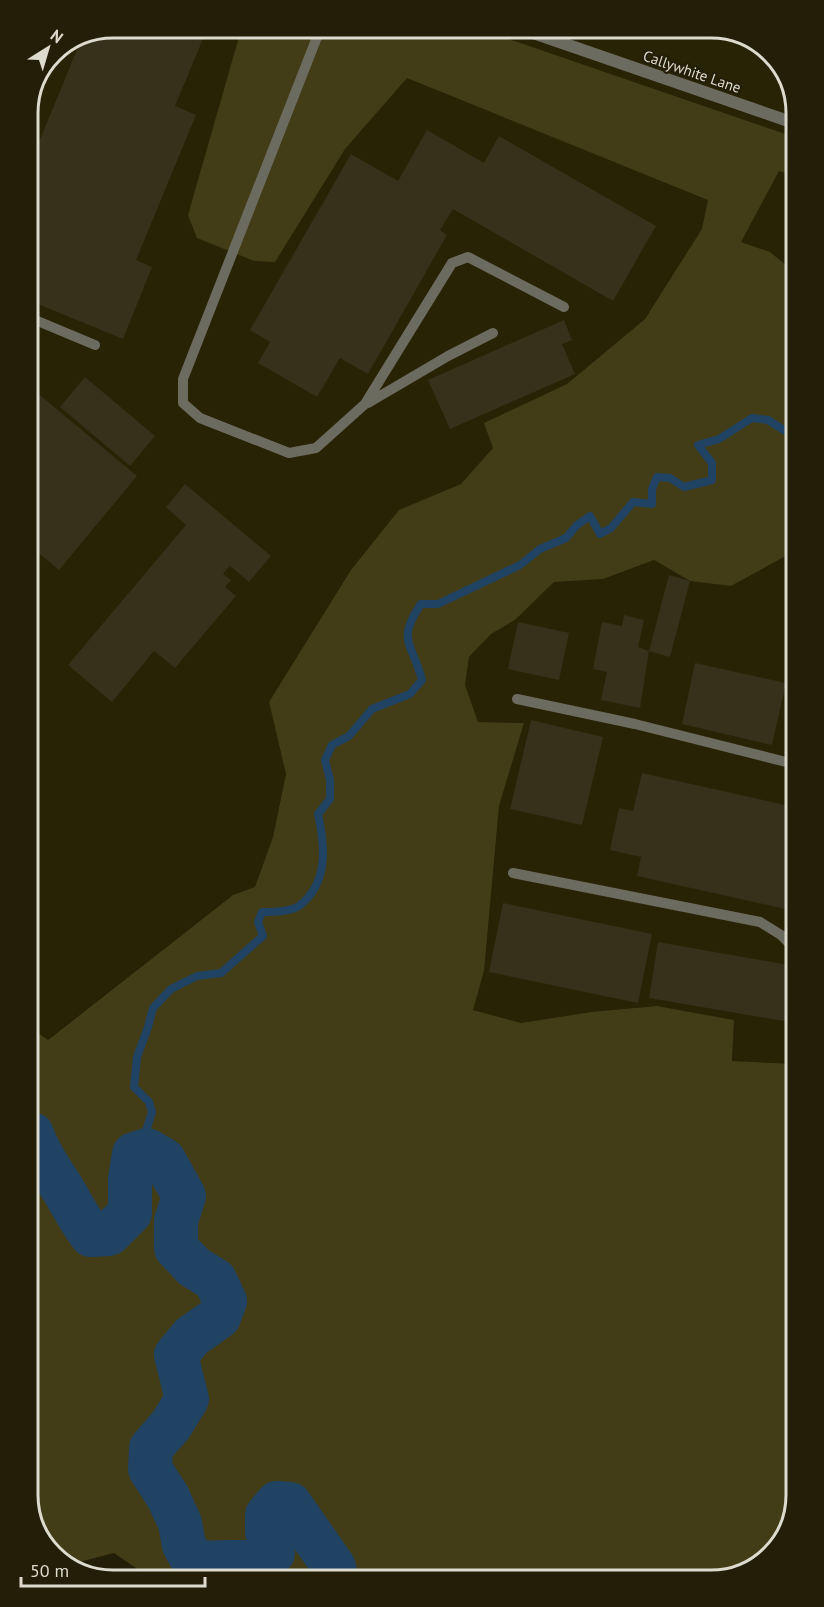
<svg xmlns="http://www.w3.org/2000/svg" width="824" height="1607" font-family="'PT Sans',sans-serif">
<rect width="100%" height="100%" fill="#221e08"/>
<path fill="#292305" d="M112,27h606l45,17 28,36v189l-21,-17 -97,25 -28,42 -78,65 -82,39 8,25 -33,37 -61,25 -130,192 17,72 -13,63 -18,50 -22,8 -186,145 -16,-12 -4,-921 25,-55z
M793,552l2,512 -63,-3 2,-41 -77,-14 -66,6 -70,11 -49,-13 12,-39 15,-165 25,-83 -46,-1 -13,-37 4,-27 22,-24 24,-14 39,-38 49,-3 51,-19 30,18 47,8z"/>
<path fill="#423c17" d="M232,27h242l317,109v39l-12,-4 -38,71 29,10 21,17 2,283 -62,34 -41,-5 -36,-21 -51,19 -49,3 -39,38 -24,14 -22,23 -4,28 13,37 46,1 -25,83 -15,165 -11,39 48,13 70,-11 66,-6 77,14 -2,41 63,3 2,431 -15,47 -38,32 -592,5 -38,-26 -46,12 -7,-2 -28,-36 -2,-499 17,12 185,-145 22,-8 18,-50 13,-63 -17,-72 82,-132 48,-60 62,-26 32,-36 -9,-25 83,-39 78,-65 57,-90 6,-29 -301,-122 -62,71 -70,113 -21,-1 -57,-23 -9,-23 51,-178z"/>
<g fill="none" stroke-linecap="round" stroke-linejoin="round">
<path stroke="#214363" stroke-width="8" d="M147,1150l-1,-19 6,-19 -3,-10 -15,-15 3,-30 11,-30 5,-19 18,-19 26,-13 24,-3 42,-37 -5,-14 4,-10c11,0 28,0 37,-6 30,-23 26,-60 19,-92l12,-15v-19l-5,-20 7,-15 17,-9 23,-27 38,-15 12,-14c-10,-38 -26,-39 -1,-76h17l82,-39 20,-16 26,-11 11,-13 13,-9 10,18 11,-6 22,-26 19,2v-15l5,-12 13,1 14,9 28,-7v-17l-14,-18 21,-6 33,-21 16,2 19,12 5,-2"/>
<path stroke="#214363" stroke-width="44" d="M32,1134c7,21 20,38 32,57 9,16 16,29 27,44l18,-1 21,-21v-34l4,-25 13,-4 17,10 20,36 -8,25v27l18,19 21,13 10,21 -6,16 -27,19 -16,19 11,44 -16,26 -20,23 -1,21 18,28 12,26 4,22 10,18 67,-2 12,-8 -6,-21v-17l10,-12 13,1 44,63 2,11"/>
</g>
<path fill="#35311a" d="M112,27h65l13,5 3,-5h15l-33,79 21,9 -60,145 16,7 -29,72 -95,-39 -1,-129 54,-131z
M427,130l57,33 15,-27 157,90 -43,75 -160,-92 -13,21 7,5 -79,139 -28,-16 -23,39 -59,-34 12,-21 -20,-12 101,-176 47,27z
M564,320l8,20 -10,4 13,30 -125,55 -22,-49z
M85,377l70,59 -25,30 -70,-59z
M35,391l102,85 -78,94 -30,-25 -1,-147z
M185,484l86,72 -22,26 -19,-16 -7,8 8,6 -6,7 11,9 -61,72 -21,-17 -42,51 -44,-37 118,-140 -20,-18z
M669,575l21,6 -20,76 -21,-6z
M624,615l20,5 -6,27 11,4 -9,57 -39,-8 6,-28 -14,-3 9,-47 20,4z
M518,622l51,11 -10,47 -51,-11z
M695,663l91,20 -14,62 -90,-21z
M531,720l72,17 -21,88 -72,-16z
M642,773l152,34v104l-157,-35 4,-19 -31,-7 9,-42 14,3z
M503,903l149,31 -14,69 -149,-31z
M658,942l136,24 -4,25 5,1v31l-146,-25z"/>
<g fill="none" stroke-linecap="round" stroke-linejoin="round">
<path stroke="#6c6b60" stroke-width="10" d="M321,27l-138,352v24l17,15 89,35 27,-5 49,-44 87,-141 16,-6 96,50
M28,317l67,28
M368,403l80,-47 45,-23
M517,699l118,25 159,40
M513,873l247,49 21,13 14,14"/>
<path stroke="#6c6b60" stroke-width="12" d="M516,27l275,95"/>
</g>
<g text-anchor="middle" stroke-width="4.5" stroke-linejoin="round" paint-order="stroke">
<g font-size="15" fill="#dddbcd" stroke="#221e08">
<text transform="translate(692 72) rotate(19)" y="5">Callywhite Lane</text>
</g>
</g>
<path d="M0 0H824V1607H0ZM113 38H711A75 75 0 0 1 786 113V1495A75 75 0 0 1 711 1570H113A75 75 0 0 1 38 1495V113A75 75 0 0 1 113 38Z" fill="#221e08" fill-rule="evenodd"/>
<path fill="none" stroke="#dddbcd" stroke-width="3" d="M113 38H711A75 75 0 0 1 786 113V1495A75 75 0 0 1 711 1570H113A75 75 0 0 1 38 1495V113A75 75 0 0 1 113 38Z"/>
<g transform="translate(48 48) rotate(37)" stroke="#221e08" stroke-width="4.5" paint-order="stroke">
<path d="M0-4.5L10 22L0 15L-10 22Z" fill="#dddbcd"/>
<text y="-9" font-size="16" font-weight="bold" text-anchor="middle" fill="#dddbcd">N</text>
</g>
<path d="M21 1577v9h184v-9" fill="none" stroke="#dddbcd" stroke-width="3"/>
<text x="30" y="1577" font-size="18" fill="#dddbcd" stroke="#221e08" stroke-width="4.5" paint-order="stroke">50 m</text>
</svg>
